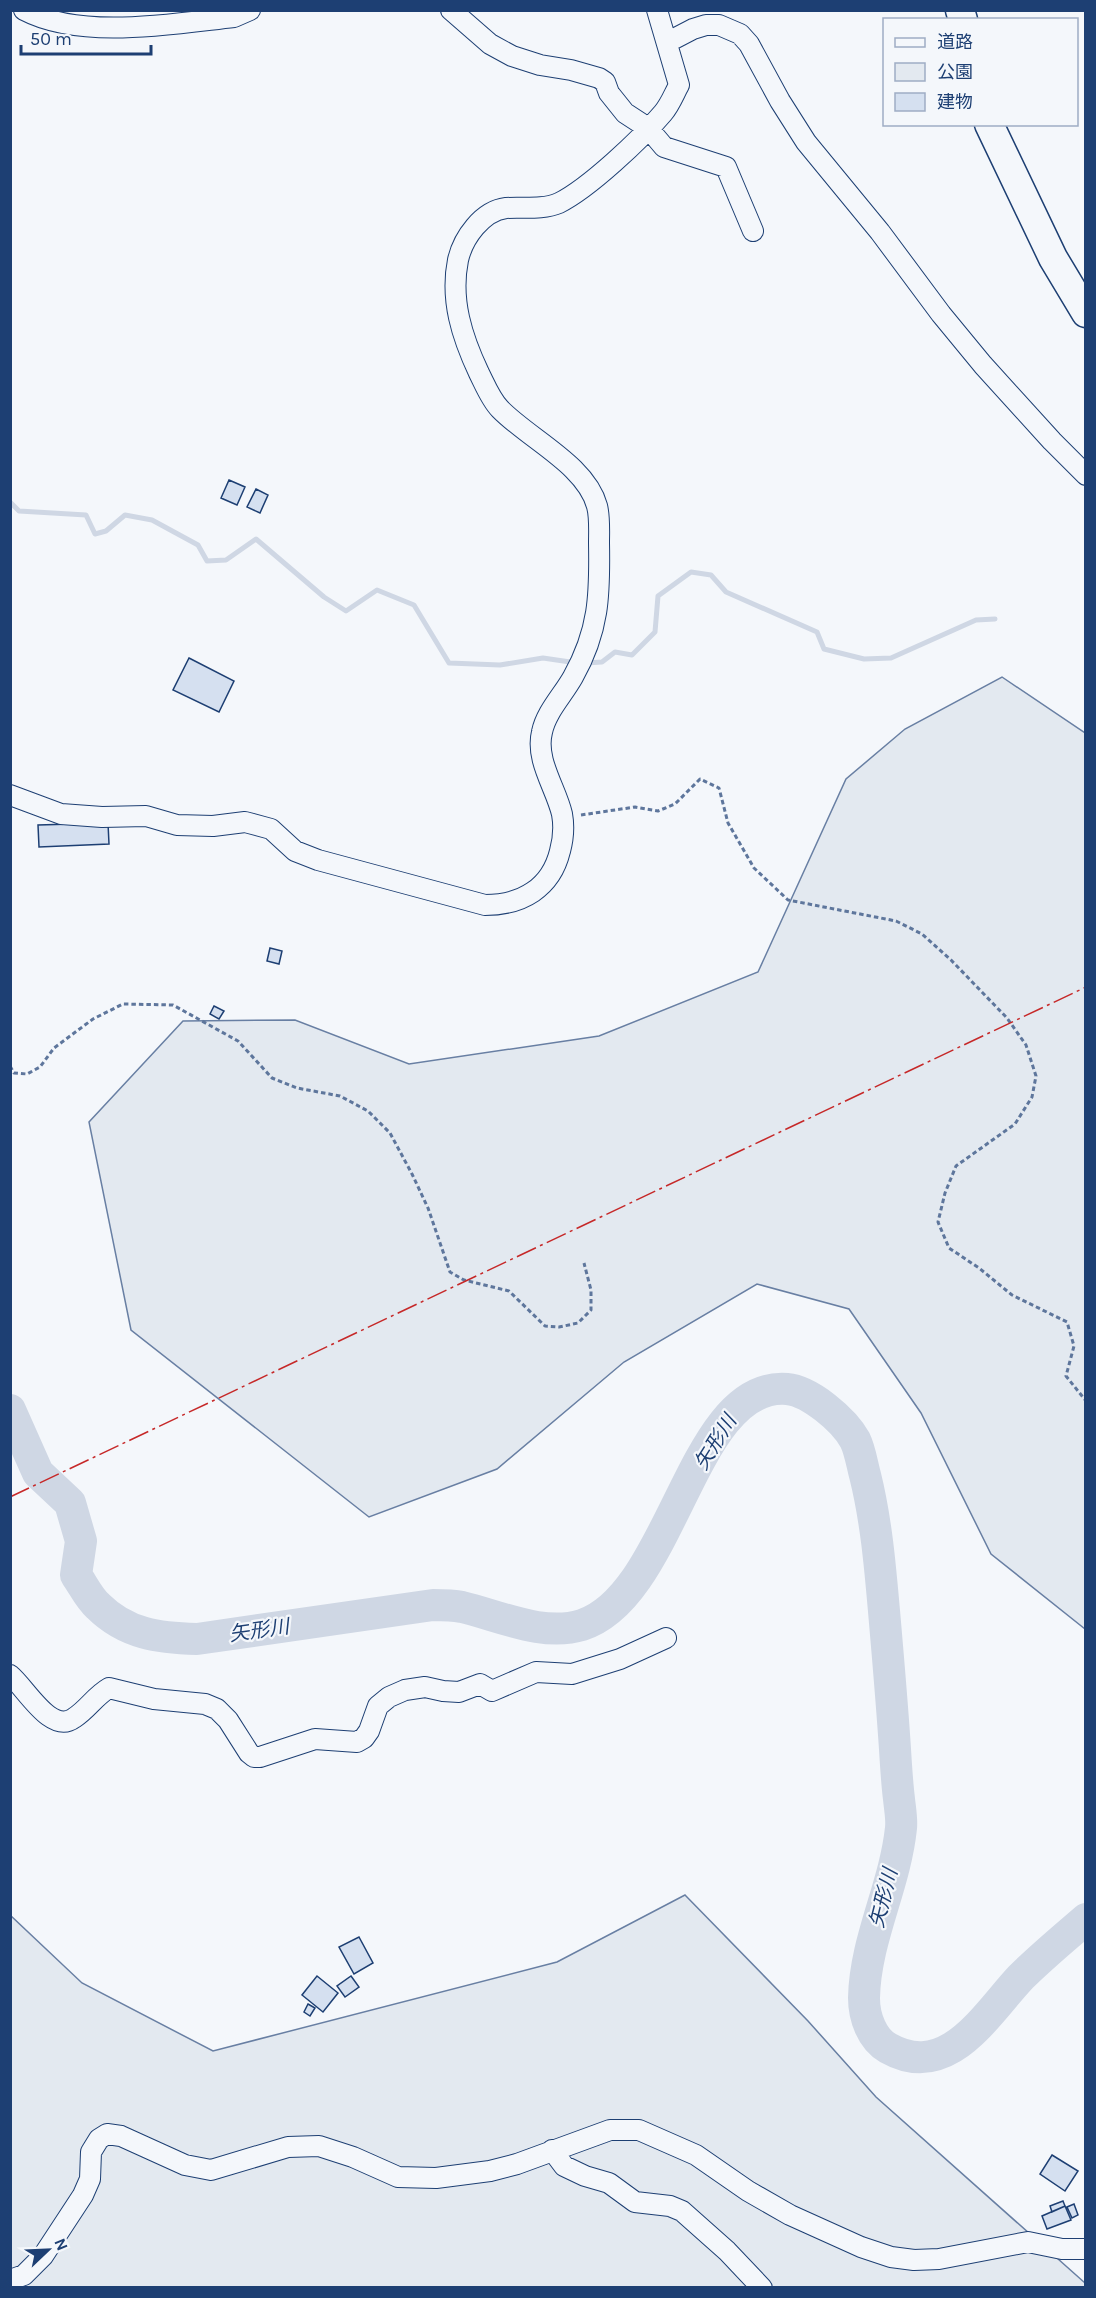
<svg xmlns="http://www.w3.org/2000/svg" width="1096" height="2298" font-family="Karla,'Noto Sans JP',sans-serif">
<rect width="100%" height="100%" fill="#f4f7fb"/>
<path fill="#e3e9f0" stroke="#687fa3" stroke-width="1.5" d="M1002,677l83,56v896l-94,-75 -70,-141 -72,-104 -92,-25 -133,78 -127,107 -128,48 -238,-187 -42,-208 94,-101 112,-1 114,44 190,-28 159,-64 88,-193 59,-50z
M685,1895l123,126 68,76 209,186v4h-1074l-1,-372 72,68 131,68 344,-89z"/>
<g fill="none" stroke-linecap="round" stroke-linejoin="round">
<path stroke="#cfd7e4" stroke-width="5" d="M10,502l9,9 67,4 9,19 11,-3 19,-16 27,5 46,25 9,16 19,-1 30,-21 68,58 22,14 31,-21 37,15 35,58 51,2 43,-7 34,5
M586,663l16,-1 13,-10 17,3 23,-23 3,-36 33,-24 20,3 15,17 91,40 7,17 40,10 27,-1 85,-38 19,-1"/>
<path stroke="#cfd7e4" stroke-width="32" d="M10,1410l28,63 32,30 11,38 -5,34c7,10 13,23 22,31 28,28 61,32 99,33l236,-34c9,0 19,0 29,2 38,9 81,30 120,18 92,-30 109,-244 205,-236 23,2 57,31 68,51 5,10 7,24 10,35 11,44 15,90 19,136 4,46 8,92 11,138 1,17 2,34 4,50 1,10 3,20 2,29 -6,58 -36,112 -37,170 0,19 8,41 24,50 60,34 98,-34 133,-71 20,-20 43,-39 65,-58"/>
</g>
<path fill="#d5e0f0" stroke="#1d3f73" stroke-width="1.5" d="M229,480l16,7 -8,18 -16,-7z
M256,489l12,6 -8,18 -13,-6z
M189,658l45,23 -15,31 -46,-22z
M108,823l1,21 -70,3 -1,-22z
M270,948l12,3 -3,13 -12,-3z
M214,1006l10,5 -5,8 -9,-5z
M359,1937l14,26 -19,11 -15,-27z
M317,1976l21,17 -15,19 -21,-17z
M351,1976l8,11 -14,10 -8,-11z
M308,2004l7,4 -5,8 -6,-4z
M1052,2155l26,16 -13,20 -25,-17z
M1063,2201l2,5 -13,6 -2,-6z
M1074,2204l4,11 -6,3 -5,-11z
M1065,2206l6,14 -24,9 -5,-13z"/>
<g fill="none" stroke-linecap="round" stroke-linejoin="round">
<defs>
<path id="minor" d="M24,10c57,30 147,14 210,7l16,-7
M451,10l39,34 22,12 28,9 31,5 28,8 6,4 4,11 16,20 23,15 16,19 62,20 27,64
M668,42l25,-13 13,-4h13l21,9 9,10 31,57 26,41 74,90 61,82 42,51 69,76 34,34
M10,795l51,19 41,3 44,-1 31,9 36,1 32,-4 26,7 24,22 23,9 167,45c37,0 66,-17 75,-54 3,-11 4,-26 2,-37 -6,-26 -27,-54 -20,-82 4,-20 21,-37 31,-55 26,-46 27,-82 26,-134 0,-11 1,-26 -2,-37 -11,-41 -68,-67 -97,-97 -9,-9 -15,-24 -21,-36 -17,-36 -29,-73 -21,-113 5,-22 24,-49 48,-52 17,-1 37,2 53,-5 30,-15 82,-64 104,-90 7,-8 11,-19 16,-28l-22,-75
M10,1675c16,13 41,60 64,43 14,-9 21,-22 35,-30l45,11 51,5 12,5 11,11 21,33 5,4h6l55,-18 42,3 7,-4 5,-7 9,-25 11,-9 16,-7 20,-3 18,4 16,1 21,-8 12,7 44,-19 36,2 48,-15 46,-21
M552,2150l12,16 21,10 24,7 26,19 35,4 12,5 45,40 35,37
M10,2280l14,-5 19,-19 40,-61 7,-16 1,-27 8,-13 8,-5 14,2 64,29 26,5 77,-23 31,-1 34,11 45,20 38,1 54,-7 27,-7 93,-34h29l57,25 52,36 42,24 71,32 30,10 23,3 25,-1 89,-17 34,7h24"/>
<path id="highway" d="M960,10l3,10
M989,124l64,134 33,55"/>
</defs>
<use href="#minor" stroke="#1d3f73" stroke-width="22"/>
<use href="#highway" stroke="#1d3f73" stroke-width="31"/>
<path stroke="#5e769c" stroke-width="3" stroke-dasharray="4.5 3" stroke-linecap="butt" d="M581,815l54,-8 23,4 17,-7 25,-25 19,9 9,35 26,45 34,32 108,21 26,13 29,26 56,58 19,27 10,31 -4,21 -17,27 -59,42 -11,27 -7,29 11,26 30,20 33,27 55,27 7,24 -8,30 20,25
M10,1066l4,7 13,1 13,-7 14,-19 39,-29 30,-15 50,1 65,36 34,37 25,10 43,8 28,15 22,22 22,41 16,34 22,64 14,8 45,11 36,35 14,1 19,-4 13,-13v-20l-7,-27"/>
<use href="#minor" stroke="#f4f7fb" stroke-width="20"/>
<use href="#highway" stroke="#f4f7fb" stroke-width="28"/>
<path stroke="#c62828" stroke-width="1.5" stroke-dasharray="21 4.5 3 4.5" stroke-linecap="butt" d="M10,1497l1076,-510"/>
</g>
<g text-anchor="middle" stroke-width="4.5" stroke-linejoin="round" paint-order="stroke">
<g font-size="20" font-style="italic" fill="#1d3f73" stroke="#f4f7fb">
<text transform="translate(715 1442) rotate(-58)" y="7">矢形川</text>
<text transform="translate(259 1630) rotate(-8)" y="7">矢形川</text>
<text transform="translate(883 1898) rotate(-76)" y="7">矢形川</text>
</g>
</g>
<rect width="1096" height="2298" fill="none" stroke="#1d3f73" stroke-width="24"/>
<rect x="883" y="18" width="195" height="108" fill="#f4f7fb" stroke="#9eadc5" stroke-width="1.5"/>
<rect x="895" y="38" width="30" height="9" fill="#f4f7fb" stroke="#9eadc5" stroke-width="1.5"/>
<text x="937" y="48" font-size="18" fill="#1d3f73">道路</text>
<rect x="895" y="63" width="30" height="18" fill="#e3e9f0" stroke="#9eadc5" stroke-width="1.5"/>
<text x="937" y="78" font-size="18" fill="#1d3f73">公園</text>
<rect x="895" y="93" width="30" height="18" fill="#d5e0f0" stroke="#9eadc5" stroke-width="1.5"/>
<text x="937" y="108" font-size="18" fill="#1d3f73">建物</text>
<g transform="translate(48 2250) rotate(67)" stroke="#f4f7fb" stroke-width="4.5" paint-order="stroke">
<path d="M0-4.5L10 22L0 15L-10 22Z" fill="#1d3f73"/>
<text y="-9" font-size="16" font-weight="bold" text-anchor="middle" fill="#1d3f73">N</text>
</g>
<path d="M21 45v9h130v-9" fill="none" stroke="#1d3f73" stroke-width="3"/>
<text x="30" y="45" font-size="18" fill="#1d3f73" stroke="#f4f7fb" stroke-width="4.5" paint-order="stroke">50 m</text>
</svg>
